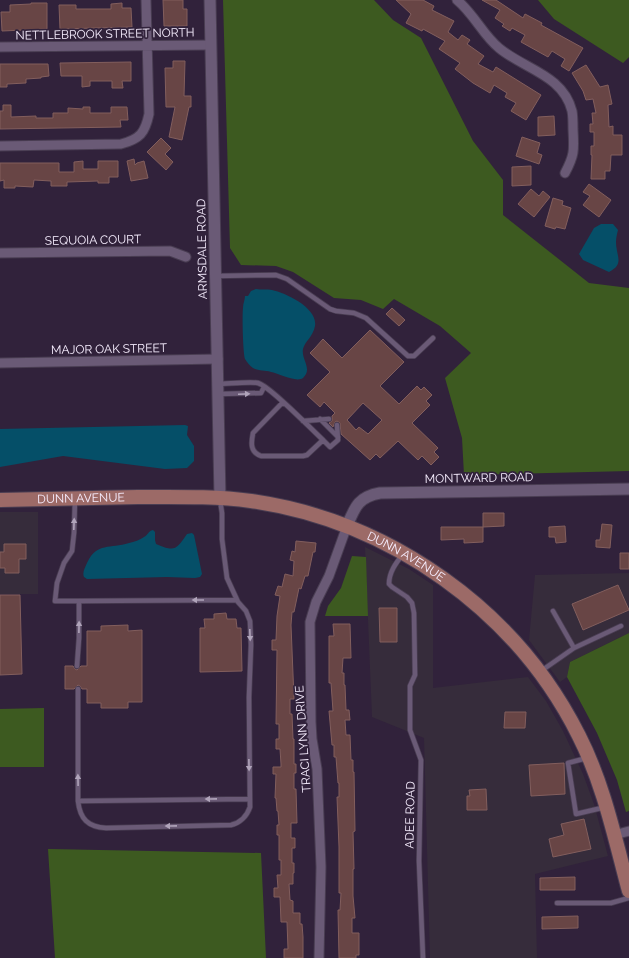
<svg xmlns="http://www.w3.org/2000/svg" width="629" height="958" font-family="Raleway,sans-serif">
<rect width="100%" height="100%" fill="#31223b"/>
<path fill="#362c3b" d="M0,512h38v82h-38z
M365,547l44,22 24,16v103l95,-11 18,24 17,30 20,43 11,30 14,52 -73,18 2,84h-107l-6,-220 -52,-21z
M629,573v60l-59,29 -3,15 -7,5 -31,-42 6,-65z"/>
<path fill="#3d5a20" d="M223,0h151l19,20 28,18 52,103 30,39v35l86,68 40,5v183l-165,4 -2,-37 -17,-60 26,-25 -31,-27 -46,-27 -11,10 -22,-9 -27,-2 -41,-26 -17,-6 -35,-1 -11,-17z
M538,0h91v57l-6,6 -69,-44z
M352,556l14,1 2,59h-43l3,-10 13,-18z
M629,633v178l-3,1 -9,-32 -20,-47 -30,-56 3,-15z
M44,708v59h-44v-58z
M48,849l213,4 5,105h-211z"/>
<path fill="#054f68" d="M601,224h12l5,6c-1,4 -2,8 -2,12 0,14 9,22 -7,30l-26,-12 -4,-6 15,-26z
M256,289c5,1 11,0 16,1 14,3 46,18 43,36 -2,11 -10,15 -12,23 -2,10 10,20 0,29 -7,5 -25,-5 -32,-6 -6,-2 -13,-1 -18,-4 -3,-2 -6,-6 -8,-9 -2,-6 -3,-43 -2,-51 0,-5 2,-8 2,-12h3l3,-5z
M185,425l3,1 -1,9 7,11v15l-7,7 -22,1 -102,-13 -63,11v-38z
M153,530l2,2v8l1,4c19,8 20,6 31,-10l5,-1 2,2 8,39 -2,3 -5,1 -28,-1 -80,2 -3,-2c-2,-5 1,-9 3,-14 10,-21 23,-14 42,-20 5,-1 11,-3 15,-6 4,-2 4,-6 9,-7z"/>
<path fill="#684545" stroke="#825e5d" fill-rule="evenodd" d="M163,0h20v9h4v17h-23z
M396,0h27l11,6 -2,4 22,11 -6,11 10,8 4,-5 8,5 -3,4 17,12 -6,8 15,8 3,-5 45,28 -15,25 -15,-9 5,-8 -11,-6 2,-4 -13,-8 -4,8 -17,-10 -18,-14 5,-6 -21,-14 6,-8 -22,-12 -1,2 -16,-8 5,-9z
M482,0h14l27,18 2,-4 17,9 -1,2 42,23 -14,23 -8,-5 4,-7 -13,-8 -4,6 -27,-15 4,-7 -13,-7 -2,3 -8,-5 2,-2 -9,-6 5,-8z
M31,3h16v26l-45,2 -1,-19h9v-7l21,-1z
M122,3v5h9l1,19 -72,2 -1,-24h17v4h35v-5z
M173,61h12l-1,35h7v11h-2l-7,33 -13,-3 6,-30h-9l-1,-39h8z
M131,62v19h-9l1,7h-11v-7h-22v5l-8,1v-11h-21l-1,-13z
M0,64h48l1,12 -8,1v1l-15,1v4l-19,1v3h-7z
M586,65l14,22 8,-2 4,19 -4,1 1,22 4,-1v9h9v20h-11l-1,16h-5v8h-14l1,-24h-1v-9h3v-14h-4v-8h3l-1,-11h4l-3,-14 -7,1 -3,-9 -11,-18z
M3,105h8v12l25,-1v2h17v-5h15v-5l15,1v-2h7v6h21v-6h16l1,13h-8l1,7 -121,2v-18h3z
M554,116l1,19 -17,1v-19z
M522,137l18,6 -3,10 5,2 -3,9 -23,-8z
M161,138l10,10 -6,6 8,8 -7,8 -19,-18z
M134,159l1,6 2,-2 7,-2 4,17 -17,3 -4,-20z
M83,161v8h15v-8h20v16h-9v6h-11v-2l-31,1v4h-16v-5l-17,-1 -1,7 -18,-1v2h-11v-8l-4,1v-18h59v9h15v-10z
M531,166v19l-19,1v-19z
M589,184l22,16 -12,17 -16,-12 7,-9 -7,-4z
M531,189l8,7 4,-5 7,6 -16,20 -16,-13z
M553,198l10,3 -1,4 9,3 -6,21 -9,-2 -1,2 -10,-3z
M392,308l13,12 -6,6 -13,-12z
M370,330l34,32 -24,24 19,18 18,-18 4,4 3,-3 8,8 -6,6 4,4 -18,18 26,25 -4,4 5,5 -8,8 -9,-9 -4,4 -20,-19 -18,17 -4,-4 -6,6 -29,-26 -1,-11 -3,-2 -2,1 -2,5 -4,-4 3,-2v-5l3,-3 -11,-11 -4,5 -13,-12 23,-23 -20,-19 5,-5 8,-9 19,19zM363,403l19,17 -14,14 -9,-7 -3,3 -9,-10z
M483,513h21v13l-21,1z
M602,524l10,1 -2,23 -14,-1v-7h4z
M565,526l1,16 -10,1 -1,-6h-6v-10z
M441,527h42v15l-19,1v-4l-23,1z
M296,541l20,2 -1,9h-2l-5,24h-3l-4,13 -2,-1 -5,24h-2l-1,13 3,74h-4v15h2l1,25h1v25h2v9h-2v16h2l1,34h-6v15h4v10h-3v15h2v10h-1v11h-4l1,16 3,1v12h7v11h2l1,13v21h-19v-9h4l-1,-27h-6l-1,-25h-6v-9h4l-1,-13h4v-15h-2v-25h-2v-10h2l-1,-14h-1l-1,-13h-1l1,-24h-3v-7h8v-3l-1,-15h-4v-10h3v-15h-3l1,-74h-5v-10h4l1,-24 3,-20 -5,-1 3,-9 4,1 3,-13 8,2 1,-15 -4,-1 2,-9 3,1z
M4,544h22v15h-7v14h-14v-5h-5v-16h4z
M620,553h9v16h-9z
M618,585l11,25 -46,20 -11,-26z
M0,595h20l2,79 -22,1z
M379,608h18v34h-17z
M226,613l1,6h9l1,9h4l1,43 -42,1v-44h5l-1,-9h10v-5z
M333,624h17l1,34h-8l-1,15h2v12h1l1,25h3l1,10h-5l1,15h4l1,25h2v12h1l1,59 -2,1 1,37h-1v27l2,22h-3v15h7v22h-3v3h-17l-1,-48h2l1,-17h-2v-46l-2,-50h2v-14h-1l-2,-26h-2v-12h-2l-3,-34h4l-2,-28h-2v-47h5z
M128,625v6l14,-1v72h-14v6h-27v-5h-14v-14h-5l-2,-3 -2,-1 -4,4h-9v-23h8l2,3 2,1 4,-4h6v-35h14v-5z
M505,712h21l-1,16h-21z
M564,763l1,31 -34,2 -2,-31z
M486,789l1,21h-20v-14h3l-1,-6z
M584,819l7,30 -38,8 -4,-18 15,-4 -3,-11z
M575,877v13h-35v-12z
M578,916v12l-36,1v-12z"/>
<g fill="none" stroke-linecap="round" stroke-linejoin="round">
<defs>
<path id="service" d="M216,276l60,-1 11,4 43,30 6,2 18,2 12,5 42,38h6l19,-18
M218,384c9,0 33,-3 40,-1 13,4 53,46 65,57l-16,15 -4,1h-42c-11,-4 -10,-13 -8,-23l30,-31
M219,394l42,-1 3,-6
M320,419l18,18
M303,421l26,-2
M323,440l7,7 8,-7 -1,-15
M75,499l-1,34 -2,18 -8,12 -7,20 -2,18h24v37l-2,28
M403,554c-7,9 -14,18 -14,30l3,3 15,10 5,6 2,10 1,62 -5,11v44l11,30 -2,101 4,97
M79,601l158,-1
M553,611l21,37
M541,671l33,-23 47,-22
M78,689v112c2,18 10,26 28,27l125,-3c9,-2 16,-9 19,-18l-1,-110 2,-52 -1,-24 -4,-10 -8,-9 -11,-24 -5,-39v-26l-2,-13
M587,758l-19,5 8,51 30,-7
M78,801l172,-2
M557,903h54l18,-5"/>
<path id="minor" d="M457,0c17,14 26,35 42,48 25,21 64,27 73,63 1,5 1,12 1,18 1,21 2,25 -8,44
M0,47l211,-2
M0,146l121,-2c19,-5 24,-11 28,-30l-3,-114
M0,253l170,-2 16,6
M0,363l218,-4
M614,835l15,-4
M319,958l2,-91 -4,-98 -5,-30 -1,-17 -1,-100 6,-20 13,-26 18,-50"/>
<path id="tertiary" d="M210,0l10,498
M347,526c8,-19 11,-29 33,-33l249,-4"/>
<g id="primary">
<path id="s1" d="M0,500c46,-1 92,-2 138,-3 38,0 76,-1 113,4 139,20 265,109 328,235 25,49 36,103 50,155"/>
</g>
</defs>
<use href="#service" stroke="#493d52" stroke-width="6"/>
<use href="#minor" stroke="#493d52" stroke-width="11"/>
<use href="#tertiary" stroke="#493d52" stroke-width="13"/>
<use href="#primary" stroke="#493d52" stroke-width="16"/>
<use href="#service" stroke="#6a5a76" stroke-width="4.5"/>
<use href="#minor" stroke="#6a5a76" stroke-width="9"/>
<use href="#tertiary" stroke="#6a5a76" stroke-width="11"/>
<use href="#primary" stroke="#9c6a67" stroke-width="14"/>
</g>
<defs><path id="oneway-solid" d="M-6-.8H1V-3.2L6.5 0L1 3.2V.8H-6Z"/></defs>
<g fill="#b0a4ba">
<use href="#oneway-solid" transform="translate(244 394) rotate(-2)"/>
<use href="#oneway-solid" transform="translate(74 524) rotate(-88)"/>
<use href="#oneway-solid" transform="translate(198 600) rotate(180)"/>
<use href="#oneway-solid" transform="translate(79 627) rotate(-89)"/>
<use href="#oneway-solid" transform="translate(250 635) rotate(88)"/>
<use href="#oneway-solid" transform="translate(249 765) rotate(89)"/>
<use href="#oneway-solid" transform="translate(78 780) rotate(-91)"/>
<use href="#oneway-solid" transform="translate(211 799) rotate(179)"/>
<use href="#oneway-solid" transform="translate(171 826) rotate(179)"/>
</g>
<g text-anchor="middle" stroke-width="3.5" stroke-linejoin="round" paint-order="stroke">
<g font-size="12" fill="#f7eeff" stroke="#31223b">
<text transform="translate(105 34) rotate(-1)" y="4">NETTLEBROOK STREET NORTH</text>
<text transform="translate(93 240) rotate(-1)" y="4">SEQUOIA COURT</text>
<text transform="translate(202 249) rotate(-91)" y="4">ARMSDALE ROAD</text>
<text transform="translate(109 349) rotate(-1)" y="4">MAJOR OAK STREET</text>
<text transform="translate(479 478) rotate(-1)" y="4">MONTWARD ROAD</text>
<text dy="4" stroke="none"><textPath href="#s1" startOffset="81">DUNN AVENUE</textPath></text>
<text dy="4" stroke="none"><textPath href="#s1" startOffset="417">DUNN AVENUE</textPath></text>
<text transform="translate(303 739) rotate(-94)" y="4">TRACI LYNN DRIVE</text>
<text transform="translate(410 815) rotate(-89)" y="4">ADEE ROAD</text>
</g>
</g>
</svg>
